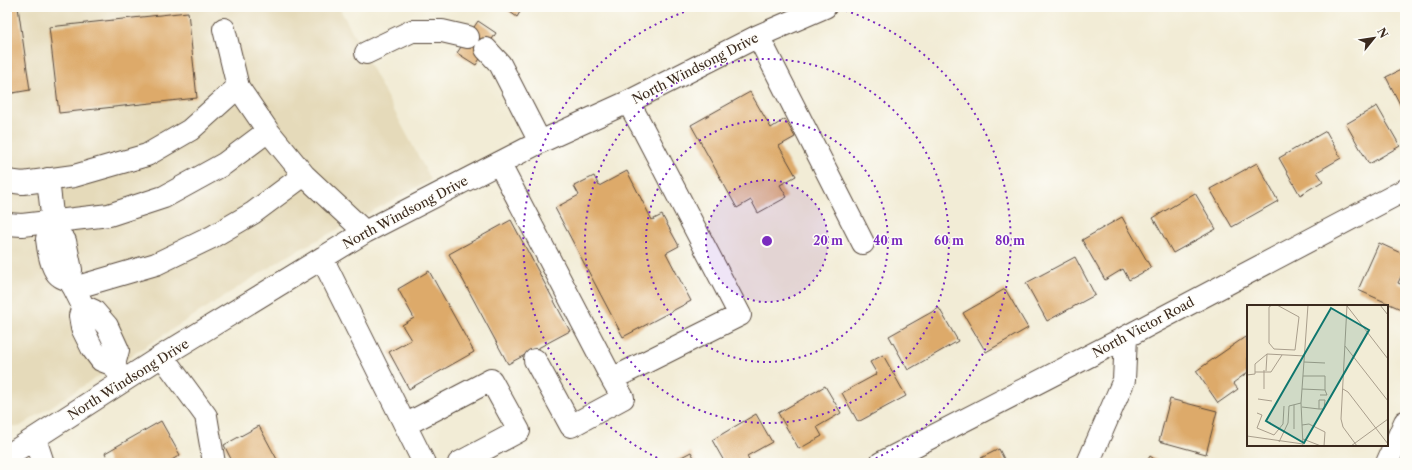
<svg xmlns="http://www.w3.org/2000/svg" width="1412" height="470" font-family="'Libre Caslon Text',serif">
<rect width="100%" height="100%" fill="#fdfcf7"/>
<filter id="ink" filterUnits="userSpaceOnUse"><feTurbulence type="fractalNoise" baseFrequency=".025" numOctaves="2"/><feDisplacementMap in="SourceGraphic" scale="8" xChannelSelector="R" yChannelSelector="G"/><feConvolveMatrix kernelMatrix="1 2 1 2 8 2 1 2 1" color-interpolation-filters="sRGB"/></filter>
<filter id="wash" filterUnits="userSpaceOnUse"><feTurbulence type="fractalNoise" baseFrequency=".012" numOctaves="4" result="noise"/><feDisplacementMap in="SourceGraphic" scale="16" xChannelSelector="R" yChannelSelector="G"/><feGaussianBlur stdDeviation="0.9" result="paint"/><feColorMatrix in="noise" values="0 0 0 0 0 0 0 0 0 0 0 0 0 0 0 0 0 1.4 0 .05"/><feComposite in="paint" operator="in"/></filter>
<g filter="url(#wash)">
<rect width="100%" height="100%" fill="#f2ecd6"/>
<path fill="#e5daba" d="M7,7h332l92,173 -142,75 -270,172 -12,-2z"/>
<g id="blocks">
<path fill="#ddaa6a" d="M7,7h11l12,83 -23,4z
M503,7h20l-6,10z
M188,12l9,86 -138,15 -10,-86z
M478,21l18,12 -20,32 -19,-12z
M1405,68v46l-19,-37z
M750,92l21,36 14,-9 10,18 -16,9 17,30 -16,9 7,12 -29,16 -7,-13 -14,8 -46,-83z
M1377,106l23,40 -31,18 -23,-40z
M1326,131l15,27 -24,14 6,9 -23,14 -21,-37z
M1257,163l21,38 -46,26 -22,-38z
M627,171l25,49 10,-5 17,31 -13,7 25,48 -68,36 -68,-129 24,-13 -5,-9 20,-10 5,10z
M1195,193l21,36 -43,24 -20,-35z
M1122,217l29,51 -22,12 -6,-11 -18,11 -23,-40z
M511,220l59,111 -62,33 -59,-110z
M1379,243l26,12v13l-7,15 7,3v19l-2,5 -45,-20z
M1075,257l20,38 -48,26 -21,-38z
M429,271l45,81 -65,37 -20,-37 22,-12 -9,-15 12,-7 -16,-29z
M1005,289l23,39 -42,24 -23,-39z
M939,308l19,33 -50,29 -19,-34z
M1245,337l3,5v30l-15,11 5,6 -20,14 -22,-32z
M883,355l23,41 -48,26 -16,-29 35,-19 -7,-12z
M825,386l16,27 -24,14 5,9 -23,13 -21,-36z
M1170,399l47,12 -11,43 -47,-13z
M756,414l16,28 -25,14 3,7h-25l-13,-23z
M161,421l19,34 -13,8h-57l-5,-10z
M259,426l20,37h-46l-9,-18z
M999,449l7,14h-23l-2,-5z
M691,452l6,11h-27z
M1150,456l10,7h-14z"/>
</g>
</g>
<g filter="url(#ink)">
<use href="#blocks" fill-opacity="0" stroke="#56473a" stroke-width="1"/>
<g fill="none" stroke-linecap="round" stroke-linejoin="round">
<defs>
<path id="minor" d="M224,29l14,58 30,44
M758,36l105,207
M486,49l14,15 40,78
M366,53l46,-22h30l26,6
M499,163l113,216 128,-64 -99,-190 -13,-23
M48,179l6,53 11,9 6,29 -2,10 5,8
M7,181l16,2 51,-7 73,-21 43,-25 48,-43
M7,224l15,1 87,-10 55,-18 60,-33 44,-33 36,44 61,57
M54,232l-7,7c1,9 4,32 13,37 2,2 6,3 9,4
M322,258l102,205
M83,306l-3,10 2,12 10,20 9,12 13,5 7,14
M162,356l44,60 8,47
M535,360l36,66 52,-28 -11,-19
M114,365l4,-15 -11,-24 -13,-15 -11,-5 -9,-18 82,-24 56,-27 41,-24 51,-38
M405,425l86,-45 28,51 -60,32
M35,439l8,24
M7,456l155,-100 203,-124 175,-90 88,-40 130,-66 67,-29
M881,463l245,-126 279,-147
M1088,463l36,-83 2,-43
M1387,463l18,-41"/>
</defs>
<use href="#minor" stroke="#56473a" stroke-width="24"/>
<use href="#minor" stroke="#fff" stroke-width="22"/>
</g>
</g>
<circle cx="767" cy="241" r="61" fill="#7b2cbf" fill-opacity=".12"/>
<g fill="none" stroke="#7b2cbf" stroke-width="2" stroke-dasharray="2 4">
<circle cx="767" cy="241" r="61"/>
<circle cx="767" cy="241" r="121"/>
<circle cx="767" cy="241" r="182"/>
<path d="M668 463A243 243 0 0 1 700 7M834 7A243 243 0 0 1 866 463"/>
</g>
<g text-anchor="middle" stroke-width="3" stroke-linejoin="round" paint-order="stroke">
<g font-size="13" fill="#3b2a1e" stroke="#fdfcf7">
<text transform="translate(695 68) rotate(-27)" y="5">North Windsong Drive</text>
<text transform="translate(405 212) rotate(-28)" y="5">North Windsong Drive</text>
<text transform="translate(1143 327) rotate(-28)" y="5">North Victor Road</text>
<text transform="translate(128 379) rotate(-32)" y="5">North Windsong Drive</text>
</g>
</g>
<g transform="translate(1247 305)">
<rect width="141" height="141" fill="#f2ecd6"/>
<path fill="none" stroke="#a99e8c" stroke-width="1" d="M25,0l-3,2v36l5,6 21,1 4,-33 -22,-12M100,0l-6,114 2,8 14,19M133,0l8,10M100,1l41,53M98,41l43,55M57,57l21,1M17,65v19M19,66l1,-17M8,67h16l11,-17M0,70l8,-1v-10l12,-10 38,2M55,84l23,1v-14h-22M96,84l5,3 40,52M73,90h7l-2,-5M11,94l14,2M47,100v24M55,102l17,2v-9h6l-1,9h-5M10,108l5,2 -5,13 17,7 9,-11 1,-18M55,120l7,-1 16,8 -1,14M0,131l56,8M56,134l18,7M32,137l9,-19 1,-17 12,-3M56,141l-2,-43 7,-98M104,141l37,-27"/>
<path fill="#0f766e" fill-opacity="0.15" stroke="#0f766e" stroke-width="2" d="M84,3l38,22 -65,113 -38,-22z"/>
<rect width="141" height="141" fill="none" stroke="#3b2a1e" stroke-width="2"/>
</g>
<circle cx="767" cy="241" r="6" fill="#7b2cbf" stroke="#fdfcf7" stroke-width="2"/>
<g font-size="12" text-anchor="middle" font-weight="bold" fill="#7b2cbf" stroke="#fdfcf7" stroke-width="3" stroke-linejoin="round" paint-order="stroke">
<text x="828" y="245">20 m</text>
<text x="888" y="245">40 m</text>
<text x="949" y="245">60 m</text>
<text x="1010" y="245">80 m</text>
</g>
<rect width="1412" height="470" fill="none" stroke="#fdfcf7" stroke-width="24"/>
<g transform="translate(1374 38) rotate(60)" stroke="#fdfcf7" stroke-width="3" paint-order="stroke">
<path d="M0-3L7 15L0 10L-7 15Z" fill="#3b2a1e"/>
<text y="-6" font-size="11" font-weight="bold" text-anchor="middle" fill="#3b2a1e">N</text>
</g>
</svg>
